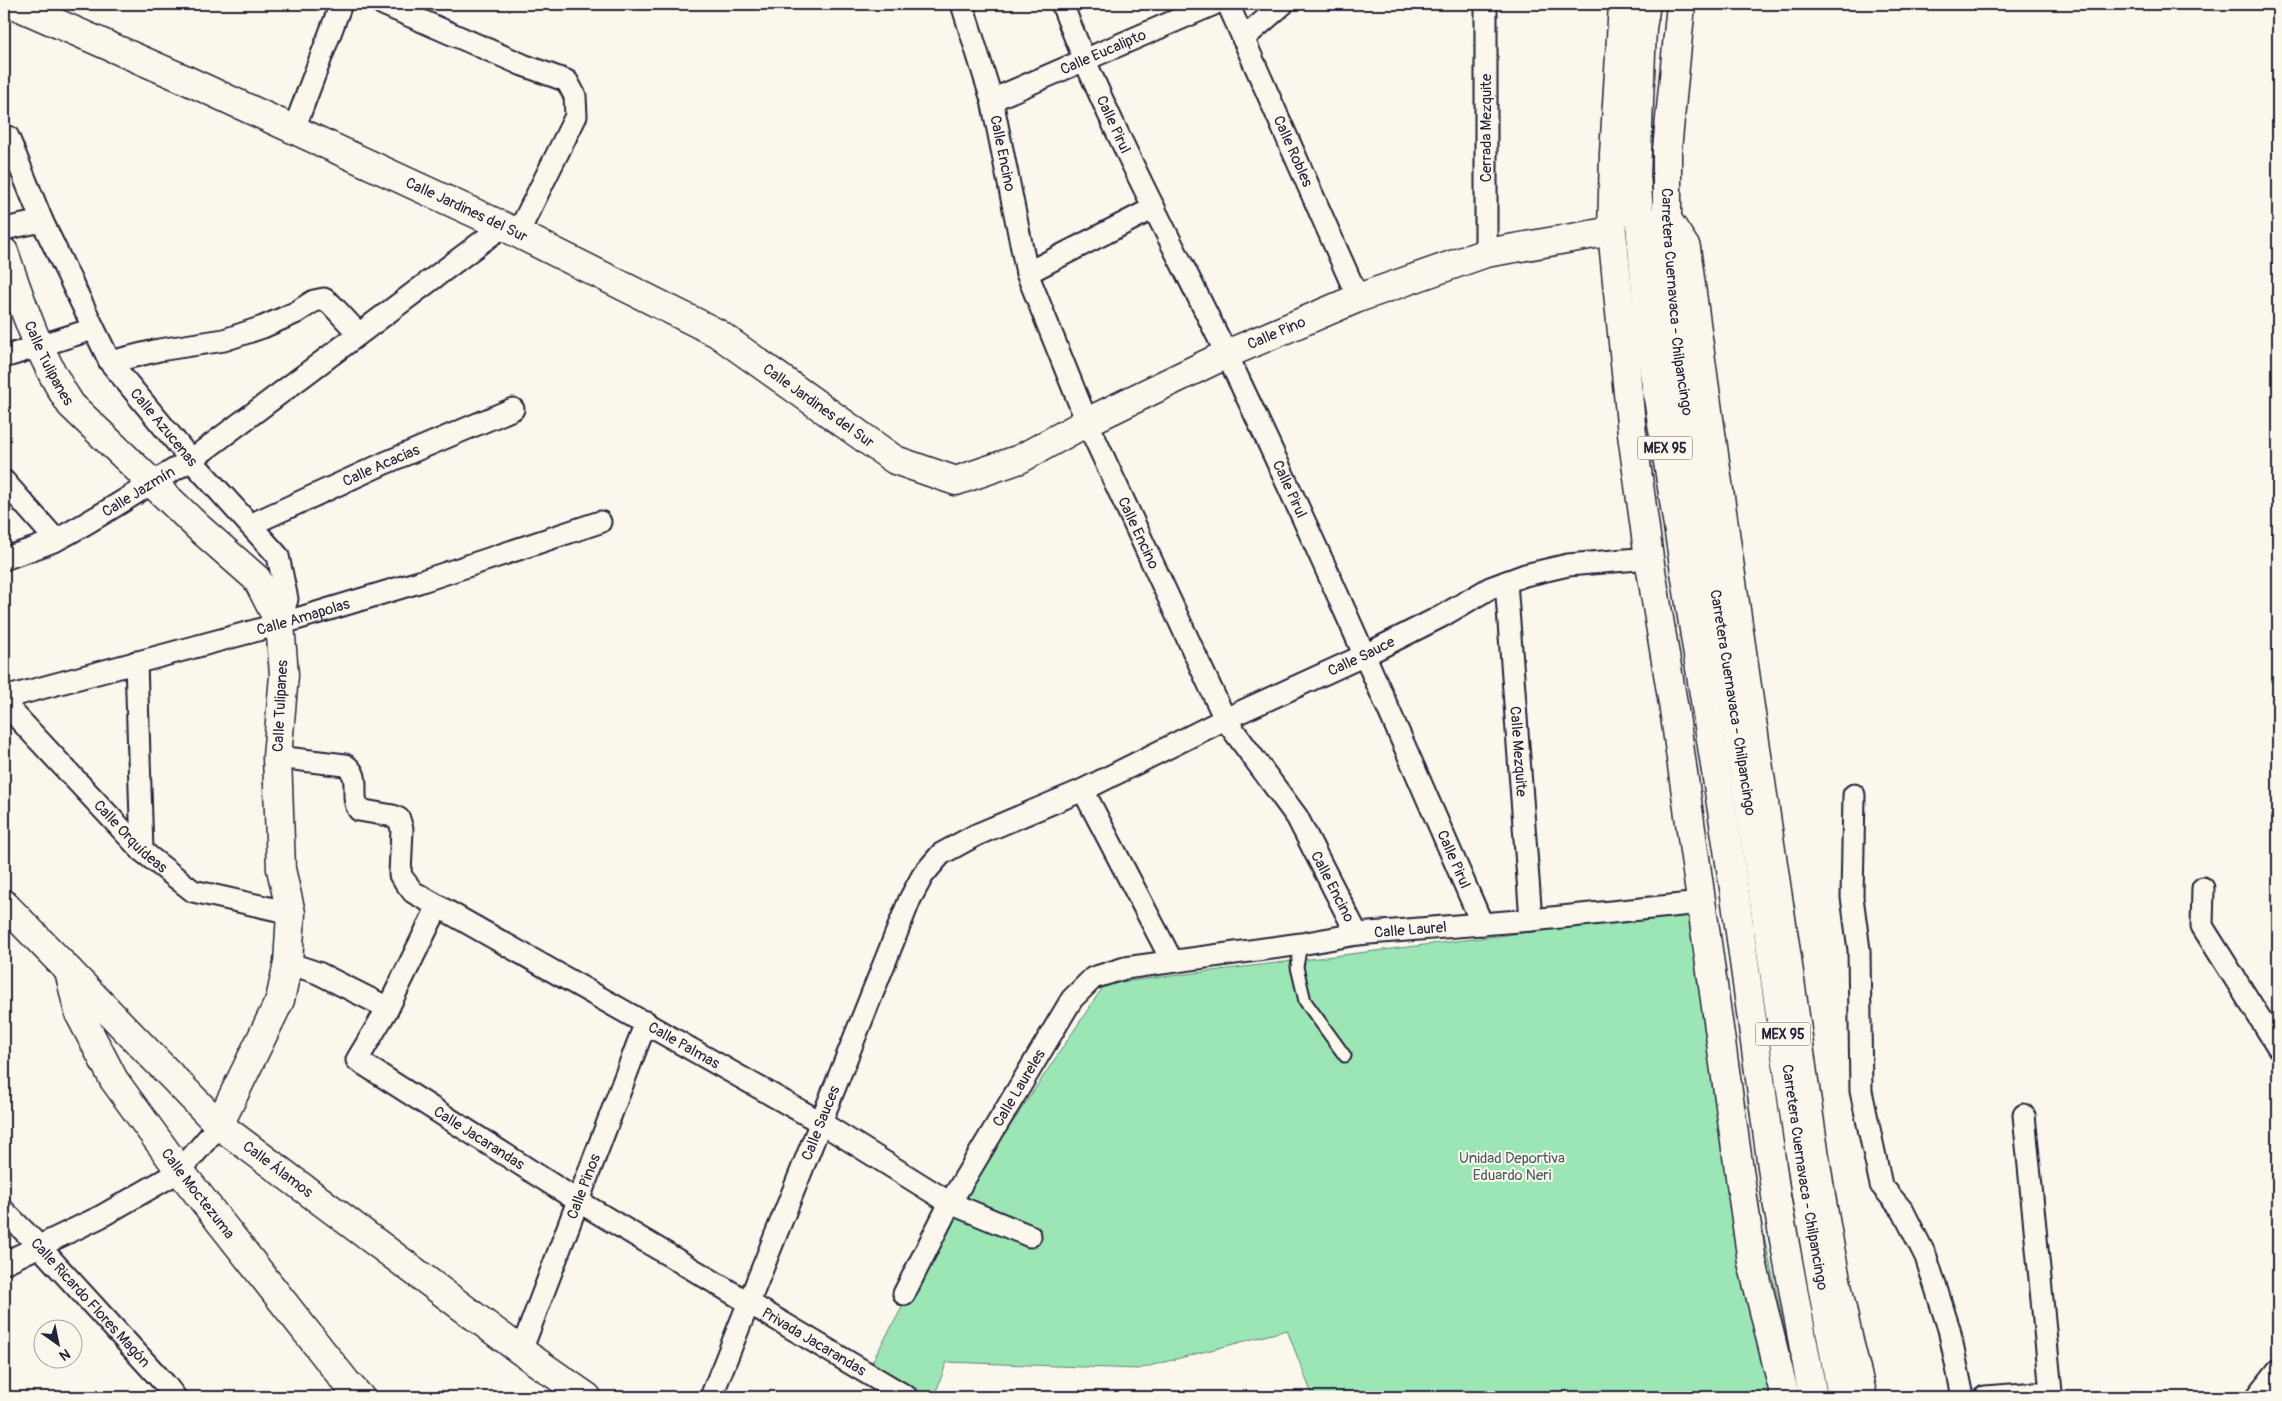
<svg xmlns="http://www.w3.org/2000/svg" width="2282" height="1401" font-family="Pangolin,sans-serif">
<rect width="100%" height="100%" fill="#fbf7ec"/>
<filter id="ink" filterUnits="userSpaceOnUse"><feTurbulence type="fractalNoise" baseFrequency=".02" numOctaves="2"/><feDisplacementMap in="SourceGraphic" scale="10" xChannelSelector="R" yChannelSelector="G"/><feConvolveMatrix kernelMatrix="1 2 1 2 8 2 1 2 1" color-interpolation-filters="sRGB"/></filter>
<g filter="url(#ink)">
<path fill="#9ce6b5" stroke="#5f8478" d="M1694,912l105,485h-486l-26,-67 -149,39 -191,-7 -13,35h-9l-53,-35 92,-167 141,-211z"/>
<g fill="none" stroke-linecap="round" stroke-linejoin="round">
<defs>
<path id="lane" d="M1301,944l-4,23 8,34 40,55"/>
<g id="street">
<path d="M383,4l140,61 44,16 8,15 1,20 -58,117"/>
<path id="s1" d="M962,4l30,96 35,173 60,149 138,297 72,98 60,117"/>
<path id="s2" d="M1062,4c46,120 108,234 164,349 90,188 173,380 256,571"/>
<path id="s3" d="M1228,4l130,294"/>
<path d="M1243,39l40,-35"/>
<path id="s4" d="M992,100l222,-96"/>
<path d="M294,129l47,-125"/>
<path id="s5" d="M8,137l34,84 68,141 81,98 87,96 9,43 -7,25"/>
<path d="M4,229l38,-8"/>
<path d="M1486,253v-249"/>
<path d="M1027,273l127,-65"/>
<path d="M4,357l89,-28"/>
<path d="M110,362l49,-12 65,-10 39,-13 32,-14 19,-12 10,-2 7,5 27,29"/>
<path d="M4,481l52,59"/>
<path id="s6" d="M250,525l135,-62 128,-54"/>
<path id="s7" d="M4,559c18,-7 37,-12 54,-20 46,-24 88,-54 133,-79l312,-234"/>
<path id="s8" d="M1506,582l25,338"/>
<path d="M136,662l6,189"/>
<path id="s9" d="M4,698l276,-74 139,-42 181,-60"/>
<path id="s10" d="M4,703l138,148 51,40 98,22"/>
<path id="s11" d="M277,757l68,8c18,11 4,30 14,45l34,6 6,3 3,10 -2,46 13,17 407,230 130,81 80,33"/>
<path d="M1083,790l89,171"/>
<path d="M1854,795l-2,102 7,53 2,141 20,94 22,26 23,46 23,72 14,68"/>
<path d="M2203,888l-1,38 76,121"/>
<path id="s12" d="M438,906l-50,102 -31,52 221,141 329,196"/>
<path d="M288,963l30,10 70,35"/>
<path id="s13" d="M4,1211l34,34 127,139 10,13"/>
<path d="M4,1263l96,-46 80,-46 39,-46"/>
<path id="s14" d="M904,1294l46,-91 122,-204 21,-21 32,-10 176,-24 56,-10 174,-14 170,-17"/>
<path id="s15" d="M521,1351l125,-329"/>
<path id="s16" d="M711,1397l199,-498 13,-24 18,-21 35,-19 107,-45 142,-71 140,-64 77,-39 48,-28 35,-13 43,-10 81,-7"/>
<path d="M1985,1397l66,-5 -27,-277"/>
<path d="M2257,1397l21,-27"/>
</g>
<g id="secondary">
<path id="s17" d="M13,4l169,74 321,148 214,107 178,127 61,21 64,-22 67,-37 140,-68 131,-56 128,-45 126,-22"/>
<path d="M1623,4l-9,150 -2,77 20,203 17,124 26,158 77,546 33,135"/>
<path d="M1667,219l19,29c30,228 63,455 97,683 23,156 39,314 80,466"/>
<path id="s18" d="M4,252c18,52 36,107 67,153l128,123 58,51 23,45 4,51 -7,82 4,112 10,44 -3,50 -8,37 -61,125"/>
<path id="s19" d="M4,904l215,221 302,226 66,46"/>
<path id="s20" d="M69,971l10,42 35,67 66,91 166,211 14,15"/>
</g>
<g id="primary">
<path d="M1646,4l-4,24 -6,148 15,176 83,536 42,308 37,201"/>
<path id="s21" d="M1681,4l-14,146v69l11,134 83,527 44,309 37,208"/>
</g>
</defs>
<use href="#lane" stroke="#22223b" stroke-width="15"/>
<use href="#street" stroke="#22223b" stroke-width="25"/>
<use href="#secondary" stroke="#22223b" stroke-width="31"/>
<use href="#primary" stroke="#22223b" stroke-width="31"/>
<use href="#lane" stroke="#fbf7ec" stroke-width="11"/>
<use href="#street" stroke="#fbf7ec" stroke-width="21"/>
<use href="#secondary" stroke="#fbf7ec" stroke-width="28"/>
<use href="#primary" stroke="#fbf7ec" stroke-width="28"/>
</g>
</g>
<g text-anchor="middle" stroke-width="4" stroke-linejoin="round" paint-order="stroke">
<g fill="#fbf7ec" stroke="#636270" stroke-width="1">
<rect x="1637.5" y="436.5" width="55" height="23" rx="4"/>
<rect x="1755.5" y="1022.5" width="55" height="23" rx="4"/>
</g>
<g font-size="14" font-weight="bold" fill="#22223b">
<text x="1665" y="453">MEX 95</text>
<text x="1783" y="1039">MEX 95</text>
</g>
<g font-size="15" fill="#22223b" stroke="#fbf7ec">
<text dy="5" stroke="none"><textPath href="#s4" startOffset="121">Calle Eucalipto</textPath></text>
<text dy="5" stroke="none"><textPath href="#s2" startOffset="131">Calle Pirul</textPath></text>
<text transform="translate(1486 128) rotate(-90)" y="5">Cerrada Mezquite</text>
<text dy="5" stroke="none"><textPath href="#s3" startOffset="161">Calle Robles</textPath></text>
<text dy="5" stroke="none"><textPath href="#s1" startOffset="155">Calle Encino</textPath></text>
<text dy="5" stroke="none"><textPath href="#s17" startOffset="498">Calle Jardines del Sur</textPath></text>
<text dy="5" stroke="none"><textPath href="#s21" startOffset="299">Carretera Cuernavaca - Chilpancingo</textPath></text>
<text dy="5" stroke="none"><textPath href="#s17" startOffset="1414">Calle Pino</textPath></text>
<text dy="5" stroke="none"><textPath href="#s18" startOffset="120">Calle Tulipanes</textPath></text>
<text dy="5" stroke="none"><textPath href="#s17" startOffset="902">Calle Jardines del Sur</textPath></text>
<text dy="5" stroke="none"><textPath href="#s5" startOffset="332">Calle Azucenas</textPath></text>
<text dy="5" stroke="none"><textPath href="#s6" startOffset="144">Calle Acacias</textPath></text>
<text dy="5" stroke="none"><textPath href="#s2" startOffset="536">Calle Pirul</textPath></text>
<text dy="5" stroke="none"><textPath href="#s7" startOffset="151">Calle Jazmín</textPath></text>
<text dy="5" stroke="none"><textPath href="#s1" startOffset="560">Calle Encino</textPath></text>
<text dy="5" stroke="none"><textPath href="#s9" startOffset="310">Calle Amapolas</textPath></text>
<text dy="5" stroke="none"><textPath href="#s16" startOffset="1056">Calle Sauce</textPath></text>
<text dy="5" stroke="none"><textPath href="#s21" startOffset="704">Carretera Cuernavaca - Chilpancingo</textPath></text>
<text transform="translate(280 706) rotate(-87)" y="5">Calle Tulipanes</text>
<text dy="5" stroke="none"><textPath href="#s8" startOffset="170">Calle Mezquite</textPath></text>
<text dy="5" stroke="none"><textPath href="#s10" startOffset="184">Calle Orquídeas</textPath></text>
<text dy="5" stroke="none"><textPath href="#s2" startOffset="941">Calle Pirul</textPath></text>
<text dy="5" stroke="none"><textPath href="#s1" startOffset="965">Calle Encino</textPath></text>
<text dy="5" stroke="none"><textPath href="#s14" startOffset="691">Calle Laurel</textPath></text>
<text dy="5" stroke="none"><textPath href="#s11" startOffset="548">Calle Palmas</textPath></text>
<text dy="5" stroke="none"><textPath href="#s14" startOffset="236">Calle Laureles</textPath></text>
<text dy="5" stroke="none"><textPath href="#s16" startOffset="295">Calle Sauces</textPath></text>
<text dy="5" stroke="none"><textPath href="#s12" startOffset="319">Calle Jacarandas</textPath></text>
<text dy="5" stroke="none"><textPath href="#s19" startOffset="382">Calle Álamos</textPath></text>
<text dy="5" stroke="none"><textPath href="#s21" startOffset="1184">Carretera Cuernavaca - Chilpancingo</textPath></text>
<text dy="5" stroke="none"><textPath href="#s15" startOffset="176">Calle Pinos</textPath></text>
<text dy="5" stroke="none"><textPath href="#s20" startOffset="260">Calle Moctezuma</textPath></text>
<text dy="5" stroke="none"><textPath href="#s13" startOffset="126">Calle Ricardo Flores Magón</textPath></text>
<text dy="5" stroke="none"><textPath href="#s12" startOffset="711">Privada Jacarandas</textPath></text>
</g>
<g font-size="15" fill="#475d60" stroke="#fbf7ec">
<text x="1512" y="1163">Unidad Deportiva<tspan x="1512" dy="17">Eduardo Neri</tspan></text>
</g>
</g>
<rect width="2282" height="1401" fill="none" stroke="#fbf7ec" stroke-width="20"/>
<rect x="10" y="10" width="2262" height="1381" fill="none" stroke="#22223b" stroke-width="2" filter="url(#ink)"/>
<g transform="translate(58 1344) rotate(147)"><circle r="24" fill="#fbf7ec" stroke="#a4a2a5"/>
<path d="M0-4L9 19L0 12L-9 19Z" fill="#22223b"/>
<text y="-8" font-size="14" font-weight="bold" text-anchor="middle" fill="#22223b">N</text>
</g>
</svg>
